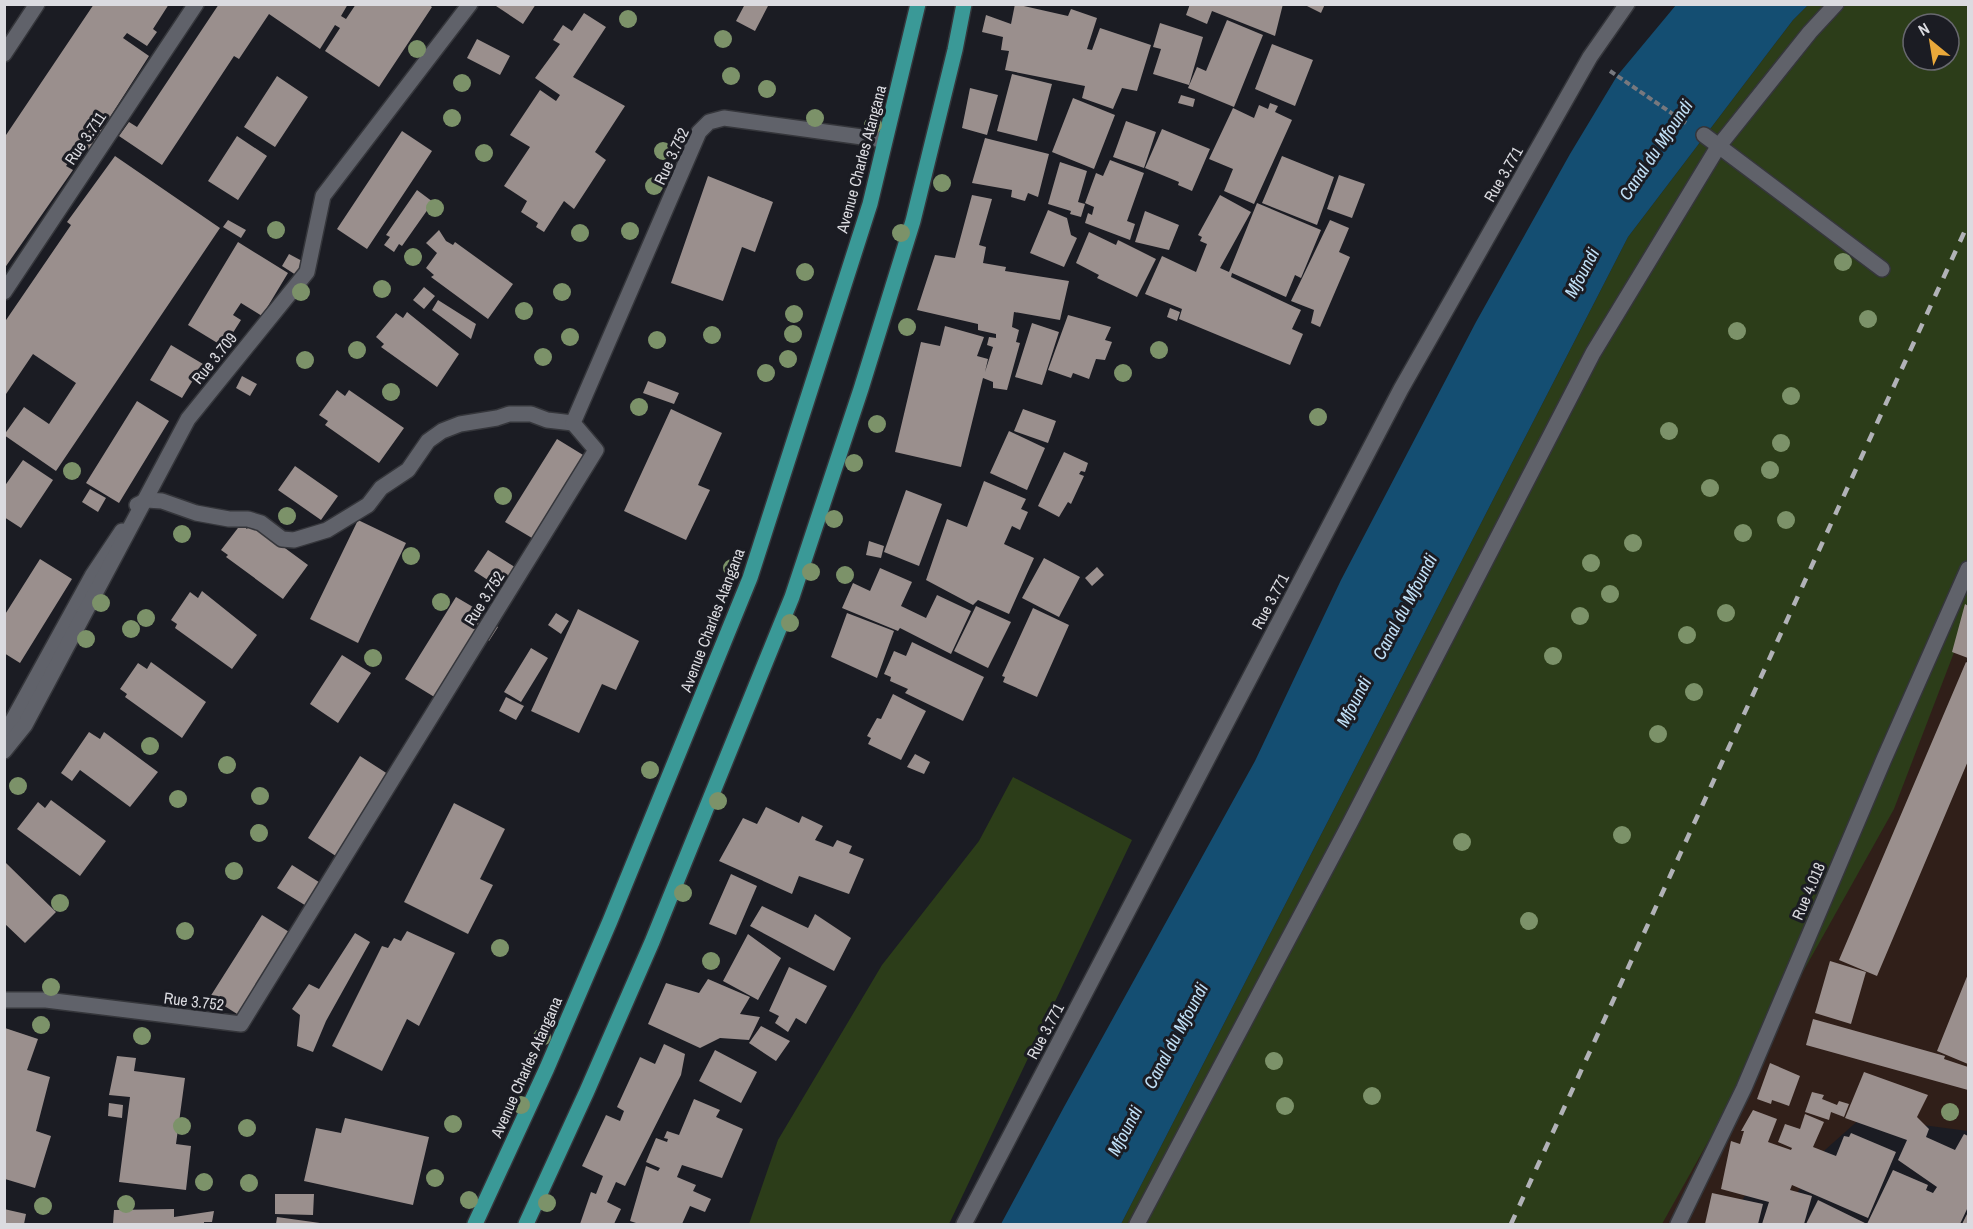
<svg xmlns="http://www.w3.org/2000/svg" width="1973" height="1229" font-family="'Archivo Narrow',sans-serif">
<rect width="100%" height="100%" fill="#1b1c23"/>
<path fill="#301f19" d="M1968,511v620l-106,-14 -46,41 -25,47 -43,-15 -19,34h-83z"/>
<path fill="#2c3d19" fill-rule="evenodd" d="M1808,5h160v611l-74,193 -232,415h-541l507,-987 165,-217zM1913,24h36v36h-36z
M1013,777l119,63 -183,384h-200l29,-84 104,-175 97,-124z"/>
<path fill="#144e72" d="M1676,5h132l-15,15 -165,217 -507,987h-120l63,-117 191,-346 86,-181 135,-258 94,-168 47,-78z"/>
<path fill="#9a8f8d" d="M94,4h75l-16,25 4,3 -10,14 -20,-13 -4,5 26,18 -60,94 -8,-5 -15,21 7,4 -69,99v-131z
M219,4h129l-7,12 5,3 10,-15h72l4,3 -53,80 -54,-36 15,-23 -5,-3 -15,24 -51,-35 -30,45 -5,-3 -72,109 -43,-29 10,-14 8,5z
M493,4h43l-13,20z
M745,4h24l-14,27 -19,-10z
M1015,4l53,12 3,-7 26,9 -10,31 5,1 8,-22 51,17 -14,46 -15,-3 -9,21 -31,-11 3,-12 -80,-16 4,-19 -8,-1 2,-13 -21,-5 4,-17 25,9z
M1190,4h93l-8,32 -63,-25 -5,13 -21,-9z
M1303,4h22l-4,9z
M584,13l22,14 -33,50 52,29 -30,46 11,8 -32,49 -10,-8 -20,31 -8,-5 2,-4 -17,-11 6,-11 -23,-15 26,-39 -20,-12 30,-45 16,11 4,-6 -25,-17 25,-34 -7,-4 10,-15 9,6z
M1227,20l36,15 -29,72 -46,-19 9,-21 9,4z
M1160,23l43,14 -14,48 -36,-11 8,-25 -8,-2z
M477,39l33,17 -10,19 -33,-17z
M1272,44l41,16 -18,46 -40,-17z
M1012,74l40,10 -15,57 -40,-10z
M277,76l31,21 -33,50 -31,-20z
M970,88l28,7 -11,40 -25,-7z
M1181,95l14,4 -2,8 -15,-4z
M1073,98l42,17 -21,54 -42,-17z
M1270,103l8,3 -3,6 17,8 -38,84 -30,-13 9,-22 -24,-10 24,-51 21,10 5,-13 9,4z
M1126,121l30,11 -12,36 -31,-11z
M1162,129l48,20 -18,42 -14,-6 1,-3 -34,-14z
M402,131l30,20 -65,98 -30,-20z
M237,136l30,20 -29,44 -30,-19z
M985,138l64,16 -11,43 -10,-4 -3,8 -14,-4 1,-7 -40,-7z
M115,156l105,72 -164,243 -52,-36 20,-28 25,17 27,-41 -43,-29 -29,43v-74l67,-98 -4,-3z
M1282,156l52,21 -17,48 -55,-22z
M1110,160l34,13 -17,48 8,3 -5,16 -45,-17 3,-10 4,2 2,-8 -9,-4 11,-30 7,3z
M1060,162l27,9 -9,31 7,2 -4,13 -11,-3 1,-3 -23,-7z
M1339,175l26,9 -13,34 -25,-9z
M708,176l65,26 -18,50 -13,-5 -19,54 -52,-18z
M417,190l16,12 -31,44 -3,-2 -5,8 -10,-7 6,-8 -4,-2z
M972,195l20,4 -13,46 7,2 -3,16 23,4 -1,4 64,10 -9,39 -46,-8 -2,15 7,3 -3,12 4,1 -13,47 -14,-2v-6l-10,-4 -22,89 -66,-15 26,-110 19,4 5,-20 39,11 -7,19 11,3 -3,13 8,-25 -6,-2 2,-8 7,1v-4l-18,-4v-6l-61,-14 18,-55 20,3z
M1220,195l31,17 -31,56 9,4 28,-69 64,27 -20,48 -6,-3 -9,22 -54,-24 -1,4 70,33 -9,19 11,5 -13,31 -111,-46 3,-10 -37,-15 17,-38 34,16 11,-28 -7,-3 2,-4 -4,-2z
M1048,210l19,8 4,17 6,3 -13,29 -34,-14z
M1145,211l34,14 -10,25 -34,-8z
M228,220l18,10 -5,8 -18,-11z
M1330,220l19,8 -10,24 11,5 -30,70 -9,-4 3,-13 -23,-9z
M439,230l7,11 7,4 2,-3 58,42 -25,35 -57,-42 3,-2 -8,-7 11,-15 -11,-10z
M1089,232l27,13 2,-5 38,19 -19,38 -40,-19 2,-3 -23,-12z
M238,242l50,31 -26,43 -21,-13 -8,12 8,5 -17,27 -36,-22z
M289,254l15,8 -8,13 -14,-9z
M424,287l11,9 -11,13 -11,-9z
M438,300l38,24 -5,15 -39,-29z
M1170,308l10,4 -3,9 -10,-4z
M407,312l52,42 -22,33 -56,-40 3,-3 -8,-7 20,-24 7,5z
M1068,315l43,12 -6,13 7,2 -7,18 -9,-1 -7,20 -16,-6 -2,5 -23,-8z
M1032,323l27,9 -17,53 -27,-8z
M171,345l32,19 -21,34 -32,-18z
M242,376l15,8 -7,12 -14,-8z
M648,381l31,12 -5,11 -31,-11z
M337,390l8,6 4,-6 55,38 -25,35 -54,-38 3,-4 -9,-6z
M137,401l32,20 -50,82 -33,-20z
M671,409l51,24 -24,52 12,5 -24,50 -62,-29z
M1023,409l33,12 -8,22 -34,-12z
M1009,431l36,17 -18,42 -37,-17z
M557,439l31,19 -51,83 -32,-19z
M1064,452l24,11 -3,9 -4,-1 -2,3 5,2 -13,28 -3,-2 -9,15 -21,-11z
M23,460l30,20 -32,48 -17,-11v-30z
M295,466l43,30 -17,24 -43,-30z
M984,481l42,18 -5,10 7,3 -8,18 -8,-4 -8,18 30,14 -25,56 -31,-14 -5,5 -47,-25 21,-61 20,8z
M90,489l16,9 -8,14 -16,-10z
M906,490l36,14 -23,62 -35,-14z
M358,520l48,23 -48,100 -48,-24z
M251,523l57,42 -25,34 -57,-42 2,-2 -7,-5 20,-26 6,5z
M869,541l15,5 -3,12 -15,-3z
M488,550l30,19 -15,21 -29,-19z
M1044,558l36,19 -21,40 -37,-19z
M40,559l32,20 -52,84 -16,-10v-37z
M1097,567l7,8 -12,11 -7,-8z
M880,568l32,14 -11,24 25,12 11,-23 34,16 -20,43 -51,-26 -2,3 -56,-23 11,-25 17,8z
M202,591l55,44 -25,34 -57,-41 2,-4 -6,-4 19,-28 8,6z
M456,597l34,20 -2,4 10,6 -9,14 -10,-6 -43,63 -31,-19z
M1965,604l3,2v52l-16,-6z
M976,606l35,16 -23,46 -34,-17z
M1033,608l36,17 -32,72 -34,-15 2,-5 -3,-1z
M578,609l61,32 -23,49 -14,-6 -23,49 -48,-22z
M556,613l13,8 -8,13 -13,-9z
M847,613l47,18 -17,47 -46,-21z
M912,642l72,35 -21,44 -58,-28 3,-4 -18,-8 1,-4 -7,-3 10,-23 12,5z
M531,648l17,10 -27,44 -17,-10z
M342,655l29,18 -33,50 -28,-19z
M151,662l55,40 -24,36 -57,-41 2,-3 -7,-5 18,-26 9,6z
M1966,662l2,1v98l-91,215 -38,-16z
M893,694l33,17 -25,49 -33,-16 3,-6 -4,-2 10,-18 4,1z
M506,697l18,9 -8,14 -17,-9z
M89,732l11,7 4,-7 54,40 -28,35 -50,-37 -8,11 -11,-8z
M915,754l15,8 -6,12 -17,-7z
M360,756l31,20 -52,82 -31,-20z
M51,800l55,41 -26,35 -63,-47 21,-27 7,6z
M454,803l51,26 -25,50 13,6 -25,49 -64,-32z
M766,807l33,16 3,-7 21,10 -8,14 18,7 4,-7 15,6 -3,7 15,6 -15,35 -50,-18 -7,18 -73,-33 24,-43 14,6z
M6,863l50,49 -31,31 -21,-20v-58z
M292,865l30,19 -14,23 -31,-19z
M731,874l26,12 -21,49 -27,-11z
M762,906l46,22 7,-14 36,24 -17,33 -84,-45z
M262,915l32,20 -52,82 -32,-20z
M407,931l48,22 -36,73 -12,-7 -25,52 -50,-25 50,-100 6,2 6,-10 7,3z
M355,933l15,9 -44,79 -13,31 -16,-6 3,-31 -8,-6 17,-25 10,5z
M748,934l33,24 -23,42 -35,-19z
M1830,961l36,11 -15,52 -36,-11z
M789,967l38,19 -21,38 -10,-6 -8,14 -13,-9 4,-7 -10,-5z
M1968,974v90l-31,-13z
M708,979l42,18 -10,17 20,3 -11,23 -29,-2 -20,10 -52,-24 18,-41 33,10z
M1813,1019l132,37 -1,3 24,8v23l-162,-45z
M761,1026l29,15 -14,20 -27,-18z
M5,1028l33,11 -11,31 23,7 -14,54 15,5 -16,52 -30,-9z
M664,1044l21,10 -4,21 -56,111 -9,-4 -9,20 14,7 -7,15h-34l11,-32 5,2 7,-18 -21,-10 24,-51 14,6 4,-10 -7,-4 23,-50 15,7z
M715,1050l42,22 -16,31 -42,-22z
M117,1056l19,2 -2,13 51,7 -9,66 15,2 -5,44 -67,-8 11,-85 -21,-2z
M1770,1063l30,13 -11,30 -17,-6 -1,4 -14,-5z
M1864,1072l64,23 -11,22 12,12 -3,8 29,13 9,-16 4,2v71l-8,17h-154l12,-24 49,24 26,-54 35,15 -2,5 7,3 4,-6 -39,-27 9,-20 -62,-22z
M1812,1092l12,3 -2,4 15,6 2,-4 10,3 -5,13 -13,-5 -2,8 -24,-8z
M694,1099l26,11 -4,7 27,12 -21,49 -40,-13 -5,12 19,8 -3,6 18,8 -6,13 -15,-6 -8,18h-43l-9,-3 16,-55 12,5 2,-3 -14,-6 10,-24 11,4 1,-3 -4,-1 3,-7 12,4z
M109,1103l14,2 -1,13 -14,-2z
M1753,1110l24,9 -9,23 23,8 1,-2 -14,-6 7,-18 15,5 5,-15 19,8 -11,25 23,9 8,-20 5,1 2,-4 45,19 -28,66 -76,-33 -2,5 22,6 -8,28h-42l7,-22 -48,-13 10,-48 9,3 4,-13h-3z
M345,1118l84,19 -16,68 -109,-24 12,-53 25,5z
M1712,1193l51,11 -5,20h-53z
M275,1194h39l-1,21 -38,-1z
M4,1209l22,5 -2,10h-20z
M174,1209v8l40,-6 -2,11h-8v2h-91l1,-14z
M1968,1212v12h-6z
M277,1217l43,6v1h-44z"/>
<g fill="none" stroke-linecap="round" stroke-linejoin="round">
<defs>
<path id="service" d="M1704,135l178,134
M137,505l10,-5 15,1 34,12 33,6h19l13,4 21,16 12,1 33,-10 41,-25 13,-17 27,-18 20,-29 14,-10 18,-7 37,-6 12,-4h22l16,6 26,3
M4,736l88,-160 30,-45
M1137,1224l213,-401 243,-470 125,-206 92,-115 26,-28"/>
<path id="minor" d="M4,54l33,-50
M4,292l192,-288
M4,751l21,-26 163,-306 119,-147 16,-76 147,-192
M4,1000h42l195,24 355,-574 -23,-27 126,-291 10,-10 15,-4 160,22
M1678,1224l66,-136 140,-329 84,-190"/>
<path id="secondary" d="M964,1224l437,-835 189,-332 37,-53"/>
<path id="primary" d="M475,1224l72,-156 63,-147 140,-343 120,-374 48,-200
M526,1224l61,-133 65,-149 140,-345 69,-208 52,-168 42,-171 9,-46"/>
</defs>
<use href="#service" stroke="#35363b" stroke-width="18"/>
<use href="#minor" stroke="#35363b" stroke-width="18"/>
<use href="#secondary" stroke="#35363b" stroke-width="18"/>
<use href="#primary" stroke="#35363b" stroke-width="18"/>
<path stroke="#77787e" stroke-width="4" stroke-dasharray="6 3" stroke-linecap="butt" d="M1610,71l76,52"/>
<use href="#service" stroke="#60626a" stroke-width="15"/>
<use href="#minor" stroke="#60626a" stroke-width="15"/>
<use href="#secondary" stroke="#60626a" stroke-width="15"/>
<use href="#primary" stroke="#3a9997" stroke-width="15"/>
<path stroke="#b1b2b7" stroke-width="4.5" stroke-dasharray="10 10" stroke-linecap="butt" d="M1511,1224l457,-1000"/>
</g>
<g fill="#7c9269">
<circle cx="628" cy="19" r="9"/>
<circle cx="723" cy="39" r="9"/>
<circle cx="417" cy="49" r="9"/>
<circle cx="731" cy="76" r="9"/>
<circle cx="462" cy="83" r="9"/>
<circle cx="767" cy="89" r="9"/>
<circle cx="452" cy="118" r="9"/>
<circle cx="815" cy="118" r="9"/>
<circle cx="873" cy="125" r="9"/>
<circle cx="663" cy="151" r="9"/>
<circle cx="484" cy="153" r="9"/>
<circle cx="942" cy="183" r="9"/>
<circle cx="654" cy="186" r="9"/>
<circle cx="435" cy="208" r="9"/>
<circle cx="276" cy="230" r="9"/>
<circle cx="630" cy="231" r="9"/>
<circle cx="580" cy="233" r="9"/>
<circle cx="901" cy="233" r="9"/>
<circle cx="413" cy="257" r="9"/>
<circle cx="1843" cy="262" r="9"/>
<circle cx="805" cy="272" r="9"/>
<circle cx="382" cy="289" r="9"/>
<circle cx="301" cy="292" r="9"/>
<circle cx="562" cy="292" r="9"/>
<circle cx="524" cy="311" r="9"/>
<circle cx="794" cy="314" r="9"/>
<circle cx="1868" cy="319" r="9"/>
<circle cx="907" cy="327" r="9"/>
<circle cx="1737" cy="331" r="9"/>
<circle cx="793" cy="334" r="9"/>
<circle cx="712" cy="335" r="9"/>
<circle cx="570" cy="337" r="9"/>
<circle cx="657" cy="340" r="9"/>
<circle cx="357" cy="350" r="9"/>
<circle cx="1159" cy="350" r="9"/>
<circle cx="543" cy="357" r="9"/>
<circle cx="788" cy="359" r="9"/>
<circle cx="305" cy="360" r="9"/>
<circle cx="766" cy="373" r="9"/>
<circle cx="1123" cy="373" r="9"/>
<circle cx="391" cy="392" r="9"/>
<circle cx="1791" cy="396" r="9"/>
<circle cx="639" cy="407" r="9"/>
<circle cx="1318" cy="417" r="9"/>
<circle cx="877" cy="424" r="9"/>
<circle cx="1669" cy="431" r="9"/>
<circle cx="1781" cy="443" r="9"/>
<circle cx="854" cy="463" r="9"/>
<circle cx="1770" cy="470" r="9"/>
<circle cx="72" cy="471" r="9"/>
<circle cx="1710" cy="488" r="9"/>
<circle cx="503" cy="496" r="9"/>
<circle cx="287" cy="516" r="9"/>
<circle cx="834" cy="519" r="9"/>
<circle cx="1786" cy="520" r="9"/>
<circle cx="1743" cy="533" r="9"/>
<circle cx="182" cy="534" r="9"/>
<circle cx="1633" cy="543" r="9"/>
<circle cx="411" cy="556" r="9"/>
<circle cx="1591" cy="563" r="9"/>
<circle cx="732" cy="568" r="9"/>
<circle cx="811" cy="572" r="9"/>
<circle cx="845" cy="575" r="9"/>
<circle cx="1610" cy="594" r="9"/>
<circle cx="441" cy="602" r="9"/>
<circle cx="101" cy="603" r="9"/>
<circle cx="1726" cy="613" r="9"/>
<circle cx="1580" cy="616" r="9"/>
<circle cx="146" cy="618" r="9"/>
<circle cx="790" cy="623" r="9"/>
<circle cx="131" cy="629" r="9"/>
<circle cx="1687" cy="635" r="9"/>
<circle cx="86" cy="639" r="9"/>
<circle cx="1553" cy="656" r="9"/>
<circle cx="373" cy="658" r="9"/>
<circle cx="1694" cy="692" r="9"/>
<circle cx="1658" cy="734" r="9"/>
<circle cx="150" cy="746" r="9"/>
<circle cx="227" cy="765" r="9"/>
<circle cx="650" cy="770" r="9"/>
<circle cx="18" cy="786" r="9"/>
<circle cx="260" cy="796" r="9"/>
<circle cx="178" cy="799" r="9"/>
<circle cx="718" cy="801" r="9"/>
<circle cx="259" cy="833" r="9"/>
<circle cx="1622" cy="835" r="9"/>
<circle cx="1462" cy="842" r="9"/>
<circle cx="234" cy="871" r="9"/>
<circle cx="683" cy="893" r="9"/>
<circle cx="60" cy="903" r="9"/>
<circle cx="1529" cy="921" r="9"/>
<circle cx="185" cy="931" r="9"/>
<circle cx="500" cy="948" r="9"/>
<circle cx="711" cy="961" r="9"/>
<circle cx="51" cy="987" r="9"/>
<circle cx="41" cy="1025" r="9"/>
<circle cx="142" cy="1036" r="9"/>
<circle cx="542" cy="1037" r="9"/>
<circle cx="1274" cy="1061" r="9"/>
<circle cx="1372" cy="1096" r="9"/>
<circle cx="521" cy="1105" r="9"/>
<circle cx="1285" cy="1106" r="9"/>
<circle cx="1950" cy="1112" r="9"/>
<circle cx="453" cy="1124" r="9"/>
<circle cx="182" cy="1126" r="9"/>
<circle cx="247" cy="1128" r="9"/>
<circle cx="435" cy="1178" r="9"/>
<circle cx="204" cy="1182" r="9"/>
<circle cx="249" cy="1183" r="9"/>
<circle cx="469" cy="1200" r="9"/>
<circle cx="547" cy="1203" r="9"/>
<circle cx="126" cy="1204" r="9"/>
<circle cx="43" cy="1206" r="9"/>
</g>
<g text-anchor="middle" stroke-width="6" stroke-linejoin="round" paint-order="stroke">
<g font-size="16" fill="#dbdbe0" stroke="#1b1c23">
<text transform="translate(85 138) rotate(-56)" y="6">Rue 3.711</text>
<text transform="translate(671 156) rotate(-65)" y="6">Rue 3.752</text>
<text transform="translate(861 159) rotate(-75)" y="6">Avenue Charles Atangana</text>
<text transform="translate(1503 174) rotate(-60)" y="6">Rue 3.771</text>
<text transform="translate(214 358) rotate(-51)" y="6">Rue 3.709</text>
<text transform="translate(484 598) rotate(-58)" y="6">Rue 3.752</text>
<text transform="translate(1270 601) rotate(-62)" y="6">Rue 3.771</text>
<text transform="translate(712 620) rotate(-69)" y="6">Avenue Charles Atangana</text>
<text transform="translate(1808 891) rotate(-67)" y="6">Rue 4.018</text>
<text transform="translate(194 1001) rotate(7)" y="6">Rue 3.752</text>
<text transform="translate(1045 1031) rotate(-62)" y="6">Rue 3.771</text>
<text transform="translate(526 1067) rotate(-66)" y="6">Avenue Charles Atangana</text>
</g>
<g font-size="18" font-style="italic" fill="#c1e0f7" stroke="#1b1c23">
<text transform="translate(1656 150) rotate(-56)" y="6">Canal du Mfoundi</text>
<text transform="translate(1582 273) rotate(-62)" y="6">Mfoundi</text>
<text transform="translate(1405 607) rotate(-62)" y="6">Canal du Mfoundi</text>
<text transform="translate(1354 702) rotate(-62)" y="6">Mfoundi</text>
<text transform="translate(1176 1036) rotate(-62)" y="6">Canal du Mfoundi</text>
<text transform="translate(1125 1131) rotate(-62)" y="6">Mfoundi</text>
</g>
</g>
<rect width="1973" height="1229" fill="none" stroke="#dbdbe0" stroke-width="12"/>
<g transform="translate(1931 42) rotate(330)"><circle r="28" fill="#1b1c23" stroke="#68686f" stroke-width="1.5"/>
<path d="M0-4.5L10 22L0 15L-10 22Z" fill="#eba93a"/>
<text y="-9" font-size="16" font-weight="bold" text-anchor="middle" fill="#dbdbe0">N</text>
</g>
</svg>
